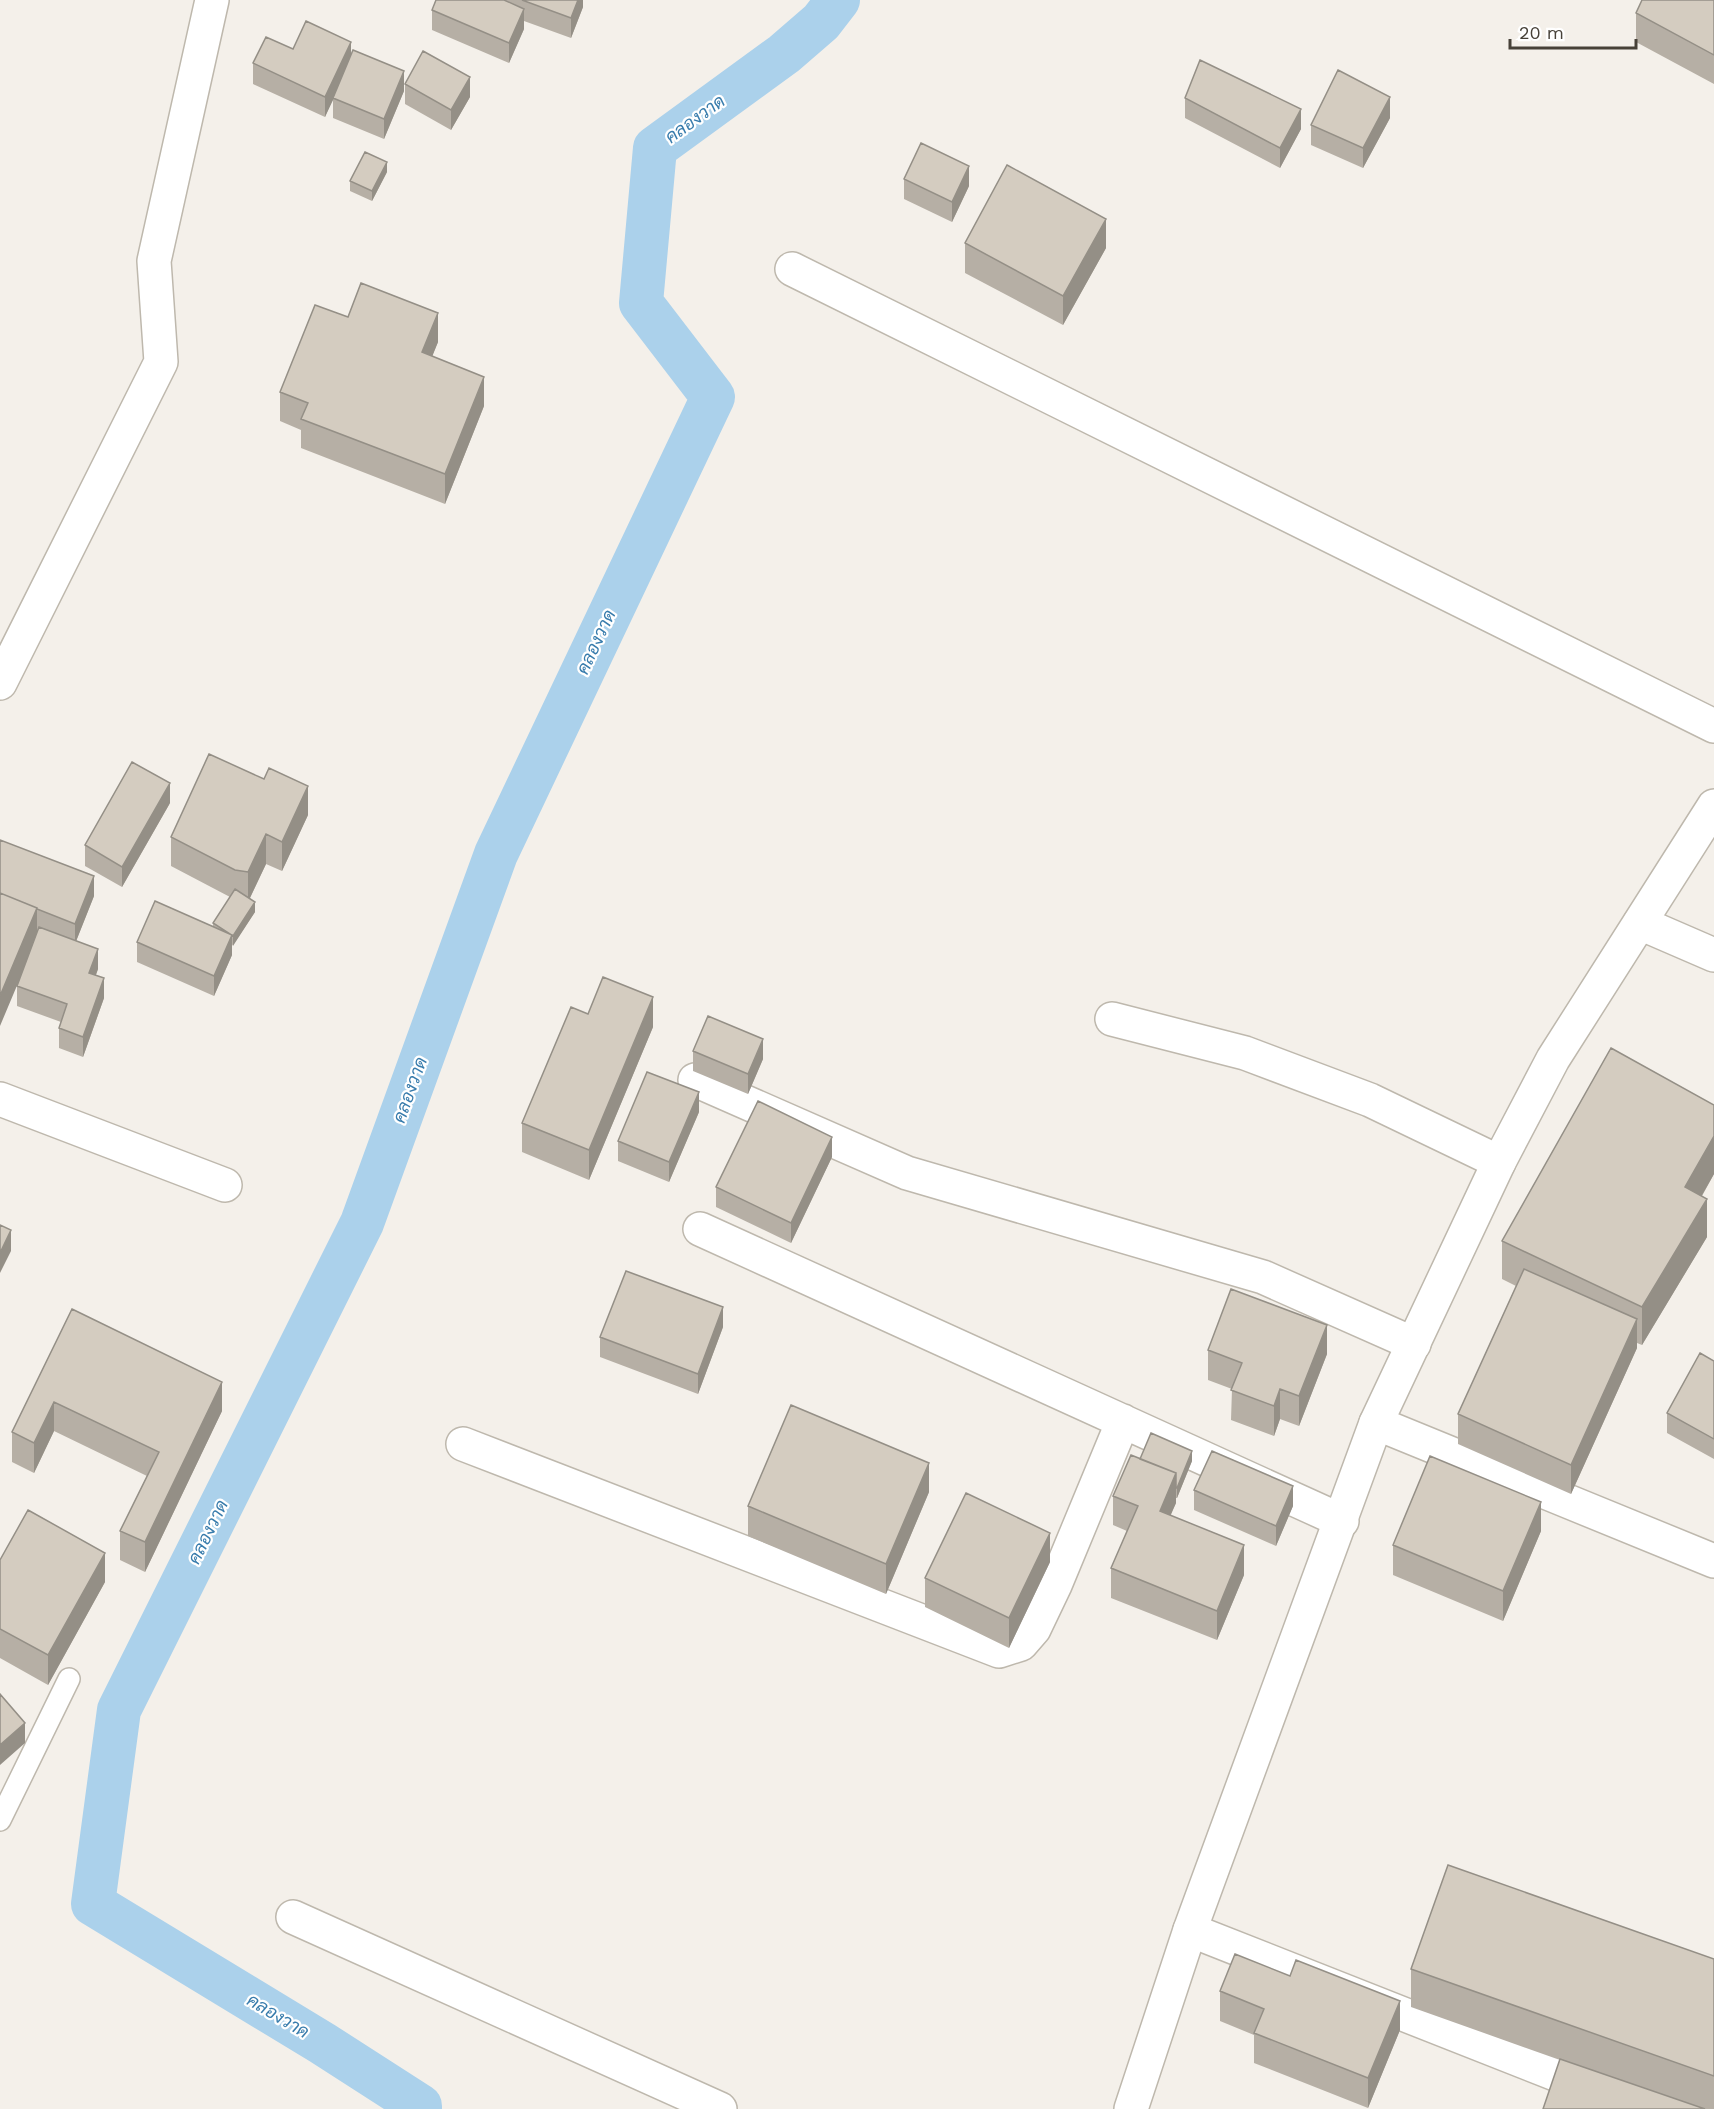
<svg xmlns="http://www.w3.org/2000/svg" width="1714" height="2109" font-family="'Work Sans',Sarabun,sans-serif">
<rect width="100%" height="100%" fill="#f4f0ea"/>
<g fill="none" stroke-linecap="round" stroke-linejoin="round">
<path stroke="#abd1eb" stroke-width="44" d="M420,2109v-3l-98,-63 -229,-139 26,-194 243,-487 134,-369 217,-457 -72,-94 14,-155 129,-94 37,-32 17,-22"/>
<defs>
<path id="service" d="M0,1820l69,-141"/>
<path id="minor" d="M792,269l922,457
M0,683l161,-321 -7,-101 58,-261
M1640,923l74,32
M1112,1019l133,34 125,47 129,62
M695,1080l212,93 356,104 151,67
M0,1099l225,86
M700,1229l642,292
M1376,1423l338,138
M463,1444l536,207 22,-7 13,-15 21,-44 68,-164
M293,1917l427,192
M1190,1930l388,153 83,26"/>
<path id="tertiary" d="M1131,2109l59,-179 186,-507 123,-261 54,-103 161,-253"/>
</defs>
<use href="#service" stroke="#beb8ad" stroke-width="24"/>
<use href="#minor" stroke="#beb8ad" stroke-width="36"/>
<use href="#tertiary" stroke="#beb8ad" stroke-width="36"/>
<use href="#service" stroke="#fff" stroke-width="21"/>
<use href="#minor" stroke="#fff" stroke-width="33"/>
<use href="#tertiary" stroke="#fff" stroke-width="33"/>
</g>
<path fill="#b6afa5" d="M436,0h147v7l-12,31 -47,-17v8l-15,34 -77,-33v-20z
M1714,0v84l-78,-42v-29z
M293,49l58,7 53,35 -20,48 -51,-21v-20l-8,19 -72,-33v-21z
M405,84l65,13 -19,33 -46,-26z
M1185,98l116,31 -21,39 -95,-50z
M1390,118l-27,50 -52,-23v-20z
M387,172l-15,29 -22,-10v-10z
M904,179l65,7 -17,36 -48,-23z
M965,243l141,5 -43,77 -98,-52z
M348,317l90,25 -6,14 52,50 -39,98 -144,-56v-18l-21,-9v-29z
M170,803l-48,84 -37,-21v-21z
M308,815l-26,56 -16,-7 -16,34 5,14 -23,34v9l-18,41 -77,-34v-20l76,-15v-4l17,-26 -59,-31v-29z
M0,840l94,56 -18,45 22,28 -2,6 8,23 -21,59 -24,-9v-20l2,-6 -44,-16v-20z
M588,1014l65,13 -64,153 -67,-28v-29z
M693,1051l70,8 -15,35 -55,-23z
M1714,1105v69l-12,22 5,41 -65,108 -5,-2v5l-66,146 -113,-50v-30l58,-128 -14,-7v-38z
M699,1112l-30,70 -51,-21v-20z
M832,1157l-41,86 -75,-36v-20z
M72,1309l150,102 -77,161 -25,-12v-29l27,-55 -93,-45 -20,42 -22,-11v-30z
M723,1327l-25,67 -98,-37v-20z
M1208,1350l119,4 -28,72 -19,-7 -6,17 -43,-16 1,-31 -24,-9z
M1714,1361v98l-47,-26v-20z
M1140,1459l52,2 -15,37h-1v5l-6,12 74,60 -27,65 -106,-42v-30l16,-37 -14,-6v-29z
M1194,1490l99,16 -17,40 -82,-36z
M929,1492l-43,102 -138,-58v-30z
M1541,1531l-38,90 -110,-46v-30z
M0,1560l105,22 -57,103 -48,-27z
M1050,1562l-41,86 -84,-41v-29z
M1714,1959v150h-171l17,-49 -149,-53v-38z
M1220,1991l180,39 -32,78 -114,-45v-28l-34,-14z"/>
<path fill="#948f86" d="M578,0h5v7l-12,31v-20z
M524,9v20l-15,34v-20z
M351,42v20l-26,55v-20z
M404,71v20l-20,48v-20z
M470,77v20l-19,33v-20z
M1390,97v21l-27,50v-20z
M1301,109v20l-21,39v-20z
M387,162v10l-15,29v-10z
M969,166v20l-17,36v-20z
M1106,219v29l-43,77v-29z
M438,313v29l-16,40v-30z
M484,377v29l-39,98v-30z
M170,783v20l-48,84v-20z
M308,786v29l-26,56v-29z
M266,834v30l-18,38v-30z
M94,876v20l-19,48v-20z
M255,902v10l-22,34v-10z
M37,908v30l-37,88v-30z
M232,935v20l-18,41v-20z
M98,949v20l-9,24v-20z
M104,978v20l-21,59v-20z
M653,997v30l-64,153v-30z
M763,1039v20l-15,35v-20z
M699,1092v20l-30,70v-20z
M1714,1136v38l-29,51v-38z
M832,1137v20l-41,86v-20z
M1707,1199v38l-65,108v-38z
M11,1230v21l-11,22v-20z
M723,1307v20l-25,67v-20z
M1637,1319v29l-66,146v-29z
M1327,1325v29l-28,72v-30z
M222,1382v29l-77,161v-30z
M1280,1389v30l-6,17v-30z
M54,1402v29l-20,42v-30z
M1192,1451v10l-15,37v-10z
M929,1463v29l-43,102v-30z
M1176,1473v30l-16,37v-29z
M1293,1486v20l-17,40v-20z
M1541,1502v29l-38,90v-30z
M1050,1533v29l-41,86v-30z
M1244,1545v30l-27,65v-29z
M105,1553v29l-57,103v-30z
M25,1723v20l-25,22v-20z
M1400,2001v29l-32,78v-30z"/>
<path fill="#d4ccc0" stroke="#948f86" stroke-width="1.5" d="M436,0h68l20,9 -15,34 -77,-33z
M522,0h56l-7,18z
M1642,0h72v55l-78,-42z
M306,21l45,21 -26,55 -72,-34 13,-26 27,12z
M353,50l51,21 -20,48 -51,-21z
M423,51l47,26 -19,33 -46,-26z
M1200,60l101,49 -21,39 -95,-50z
M1338,70l52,27 -27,51 -52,-23z
M921,143l48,23 -17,36 -48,-23z
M365,152l22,10 -15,29 -22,-10z
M1007,165l99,54 -43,77 -98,-53z
M361,283l77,30 -16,39 62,25 -39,97 -144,-55 7,-16 -28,-11 35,-87 33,12z
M209,754l55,25 5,-11 39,18 -26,56 -16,-8 -18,38 -13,-2 -64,-33z
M132,762l38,21 -48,84 -37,-22z
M0,840l94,36 -19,48 -38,-15v-1l-37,-15z
M235,889l20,13 -22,34 -20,-13z
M0,893l37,15 -37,88z
M155,901l77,34 -18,41 -77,-34z
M39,927l59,22 -9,24 15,5 -21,59 -24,-9 8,-24 -50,-18z
M603,977l50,20 -64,153 -67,-27 49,-116 17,7z
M708,1016l55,23 -15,35 -55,-23z
M1611,1048l103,57v31l-29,51 22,12 -65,108 -140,-66z
M647,1072l52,20 -30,70 -51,-21z
M758,1101l74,36 -41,86 -75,-36z
M0,1225l11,5 -11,23z
M1524,1269l113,50 -66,146 -113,-51z
M626,1271l97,36 -25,67 -98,-37z
M1231,1289l96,36 -28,71 -19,-7 -6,17 -43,-16 11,-27 -34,-13z
M72,1309l150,73 -77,160 -25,-11 39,-79 -105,-50 -20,41 -22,-11z
M1700,1353l14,8v78l-47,-26z
M791,1405l138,58 -43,101 -138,-58z
M1151,1433l41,18 -15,37h-1v-15l-36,-14z
M1212,1451l81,35 -17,40 -82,-36z
M1131,1455l45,18 -16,38 84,34 -27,66 -106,-43 27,-62 -25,-10z
M1430,1456l111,46 -38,89 -110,-46z
M966,1493l84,40 -41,85 -84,-40z
M28,1510l77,43 -57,102 -48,-26v-69z
M0,1694l25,29 -25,22z
M1448,1865l266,94v117l-303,-107z
M1235,1954l55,22 6,-16 104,41 -32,77 -114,-45 10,-24 -44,-18z
M1560,2059l145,50h-162z"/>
<g text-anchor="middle" stroke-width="4.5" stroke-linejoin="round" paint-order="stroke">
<g font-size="18" font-style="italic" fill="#387cac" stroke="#fff">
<text transform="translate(695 119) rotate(-36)" y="6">คลองวาด</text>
<text transform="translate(596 642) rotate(-65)" y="6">คลองวาด</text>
<text transform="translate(410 1090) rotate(-70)" y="6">คลองวาด</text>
<text transform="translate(208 1532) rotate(-64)" y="6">คลองวาด</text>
<text transform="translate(278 2016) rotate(31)" y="6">คลองวาด</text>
</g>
</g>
<path d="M1510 39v9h126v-9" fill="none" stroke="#474138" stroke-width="3"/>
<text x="1519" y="39" font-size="18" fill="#474138" stroke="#ffffff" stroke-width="4.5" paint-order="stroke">20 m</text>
</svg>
